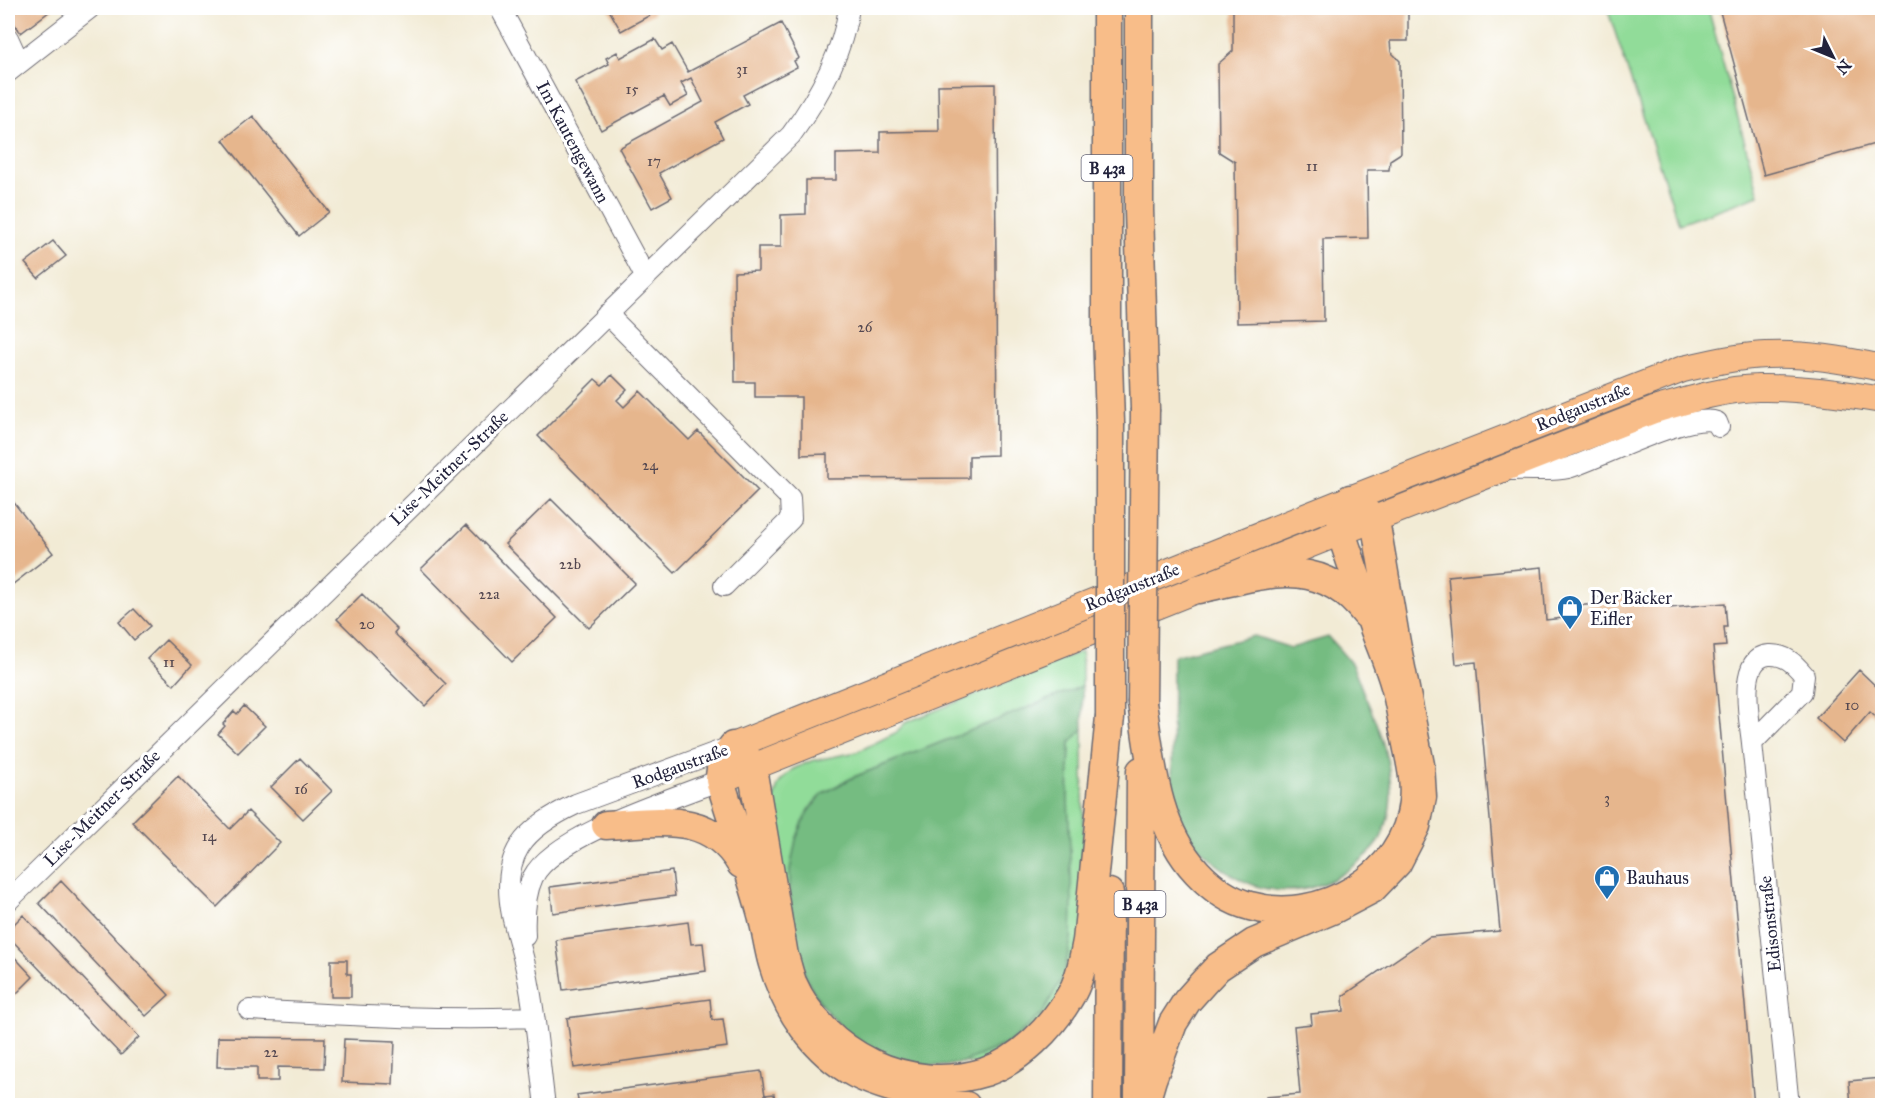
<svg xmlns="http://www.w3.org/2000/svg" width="1890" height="1113" font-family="'IM FELL Great Primer',serif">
<rect width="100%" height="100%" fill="#fff"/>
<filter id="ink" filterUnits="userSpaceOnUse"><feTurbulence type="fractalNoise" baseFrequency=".0167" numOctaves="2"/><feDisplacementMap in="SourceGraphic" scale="12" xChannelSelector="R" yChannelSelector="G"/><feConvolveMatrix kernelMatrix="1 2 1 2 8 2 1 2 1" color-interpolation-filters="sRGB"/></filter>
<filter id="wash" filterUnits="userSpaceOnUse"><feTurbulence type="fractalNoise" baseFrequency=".008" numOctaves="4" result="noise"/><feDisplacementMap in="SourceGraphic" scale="24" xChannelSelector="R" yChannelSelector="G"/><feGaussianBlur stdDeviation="1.35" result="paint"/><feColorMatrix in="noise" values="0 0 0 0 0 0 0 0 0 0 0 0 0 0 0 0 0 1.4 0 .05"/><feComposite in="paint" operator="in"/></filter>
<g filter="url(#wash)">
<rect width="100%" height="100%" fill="#f2ebd5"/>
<path fill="#91dc99" stroke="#5a7f6a" stroke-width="1.5" d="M1607,8h101l51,187 -80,29z
M1082,651v35l-228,91c-10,5 -21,10 -30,16 -22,15 -29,53 -34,77l174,192 20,-10 84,-255 2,-55 13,-13 1,212 -35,78 -65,45 -115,-7 -72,-78 -23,-145 -1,-31 5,-18 6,-8 9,-8 18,-8 46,-9 40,-20 8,-9z"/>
<path fill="#74bc81" stroke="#4b6f5e" stroke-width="1.5" d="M1254,636l37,12 37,-11c8,9 17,18 24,28 5,9 8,20 12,29 20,44 41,103 14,149 -7,11 -23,22 -34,30 -45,28 -90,22 -130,-11 -12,-10 -23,-20 -31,-34 -6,-12 -8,-26 -11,-39l1,-133z
M1082,686l1,43 -13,14 -2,54 4,106 -1,36 -7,35 -21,39 -35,30 -44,19 -18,4h-19l-30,-6 -25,-11 -28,-19 -21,-23 -17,-29 -11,-40 -5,-36v-32l6,-31 11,-25 15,-20 32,-17z"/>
<g id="blocks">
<path fill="#e6b68d" d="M8,8h46l-33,25 -13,-18z
M608,8h43l3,5 -33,18z
M1233,8h175v33h-18l1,11 9,9 1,92 -11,7 -1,10h-22l1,68 -45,1 1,82 -87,2 -2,-161 -16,-10 -1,-88 15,-13z
M1719,8h163v134l-118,33z
M781,23l18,35 -5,3 3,6 -54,28 5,9 -33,18 8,16 -64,35 13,24 -20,11 -33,-60 84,-46 -12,-24 -10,5 7,13 -18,10 -6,-10 -63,34 -26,-48 34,-18 -3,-6 11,-6 3,6 35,-19 7,11 10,-6 16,28z
M995,84l2,371 -28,1v22l-142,1v-25l-26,1v-58h-46v-15h-20l-1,-110 24,-1v-24h23v-32l25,-1v-34h30v-26l44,-1v-21l59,-1 -1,-46z
M253,116l76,96 -30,24 -76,-96z
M53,241l13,15 -28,22 -13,-15z
M612,375l15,15 -10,10 7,7 16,-16 49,49 9,-9 60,60 -83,82 -137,-137 57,-57 7,6z
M8,495l45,58 -45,35z
M551,499l84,84 -46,45 -84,-84z
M466,525l91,93 -45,44 -91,-93z
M1542,567l4,53 17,-2 -1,-11 35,-3v-7l31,-3 1,8 40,-4 1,10 55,-5 2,24h-3l2,19 -13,1 41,459h-487l-1,-9 34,-3 -6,-68 18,-2 -1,-10 33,-3 -1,-15 86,-59 71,-6 -24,-269 -20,2 -8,-88z
M362,594l35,35 -3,4 52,51 -21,22 -88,-87z
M134,609l16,17 -16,14 -15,-18z
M166,640l26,25 -18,20 -27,-26z
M1859,670l23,22v31l-12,-11 -27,31 -27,-25z
M244,706l21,20 -27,27 -20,-19 7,-8 -2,-2 11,-13 3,3z
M300,758l32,33 -29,28 -32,-32z
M178,776l52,53 18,-18 32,32 -63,64 -85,-85z
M672,871l3,25 -122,17 -3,-26z
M61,881l108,114 -23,21 -107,-113z
M23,915l116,122 -18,18 -113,-119v-6z
M688,922l3,22 12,-1 3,28 -143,19 -7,-50z
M8,950l25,27 -25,25z
M331,960h16v14h4v23h-20z
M710,999l2,21 11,-1 4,28 -153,21 -7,-50z
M218,1037l107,1 -1,30 -46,-1v14h-21v-14h-40z
M344,1039l51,2 -2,43 -51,-2z
M761,1071l4,24 9,-1 2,12h-197l-2,-11z
M1882,1078v28h-31l-2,-25z"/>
</g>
</g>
<g filter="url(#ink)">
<use href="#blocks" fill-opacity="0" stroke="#6b6871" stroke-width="1.5"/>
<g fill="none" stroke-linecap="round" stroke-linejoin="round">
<defs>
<path id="minor" d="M500,8l145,268
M8,38l11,24
M8,72l82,-64
M607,314l183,184 1,21 -67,67
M1512,470c18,-1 39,2 56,-2 31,-9 121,-57 149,-46l2,5
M1752,743l50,-51 2,-17c-10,-12 -19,-21 -35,-20 -33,2 -19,67 -17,88l37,363
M8,901l783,-766c28,-38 51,-80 58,-127
M525,936c-1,-20 0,-42 8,-59 21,-42 142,-79 187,-97
M249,1010c95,5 190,11 285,7
M545,1106c-6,-46 -9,-93 -19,-137 -4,-18 -10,-36 -14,-54 -12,-61 11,-86 64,-111l157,-58"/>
<path id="major" d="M733,746l617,-247 333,-130c27,-6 55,-13 83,-14 39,-2 78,5 116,13
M720,780l621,-248 313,-122c34,-10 69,-21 104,-22 42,-1 84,5 124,12"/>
<path id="highway" d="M1107,8v321l3,94
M1139,8v202l6,199
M1198,589c65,-14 121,-37 168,25
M1142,703c9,58 13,124 55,169 14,15 33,29 53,34 70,20 156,-30 163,-104 3,-21 -3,-42 -7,-63 -4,-17 -6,-36 -11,-53 -6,-22 -16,-43 -23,-64 -11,-30 -21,-60 -31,-90l1,-14 8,-19 25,21 21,123 24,122 2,32 -6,29 -19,37 -25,26 -38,20 -80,34 -36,24 -15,16 -16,18 -14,22 -21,56 -8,27
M606,825c54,-3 104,-14 135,39
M1139,1097l2,-326
M966,1106c-36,-11 -76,-15 -110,-32 -42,-22 -70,-65 -83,-110 -5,-17 -7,-36 -12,-53 -12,-44 -28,-87 -41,-131 0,-14 4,-22 13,-34 10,6 15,11 19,22l32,188c3,8 5,18 8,26 32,73 117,114 193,90 35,-12 66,-44 84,-74 11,-17 14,-38 18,-57l23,-224
M1108,1106l1,-213"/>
</defs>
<use href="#minor" stroke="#6b6871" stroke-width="22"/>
<use href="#major" stroke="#6b6871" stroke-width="28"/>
<use href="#highway" stroke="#6b6871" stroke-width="31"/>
<use href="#minor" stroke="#fff" stroke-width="20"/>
<use href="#major" stroke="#f8bd89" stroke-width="26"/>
<use href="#highway" stroke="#f8bd89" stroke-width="28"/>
<defs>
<path id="highway-bridge" d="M1142,703l3,-294
M1110,717v-294"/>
</defs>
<use href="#highway-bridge" stroke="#6b6871" stroke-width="31" stroke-linecap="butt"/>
<use href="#highway-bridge" stroke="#f8bd89" stroke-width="28"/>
</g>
</g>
<defs>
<symbol id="shop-pin" viewBox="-11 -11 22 30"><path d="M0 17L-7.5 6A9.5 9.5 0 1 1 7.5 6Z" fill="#1f6fb2" stroke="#fff"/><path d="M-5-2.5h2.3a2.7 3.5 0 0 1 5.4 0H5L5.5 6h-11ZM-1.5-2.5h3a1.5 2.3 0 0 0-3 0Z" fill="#fff"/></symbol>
</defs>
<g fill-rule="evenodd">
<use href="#shop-pin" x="1555" y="593" width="30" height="40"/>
<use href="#shop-pin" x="1592" y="863" width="30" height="40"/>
</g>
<g text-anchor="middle" stroke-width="6" stroke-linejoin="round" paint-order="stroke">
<g font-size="15" fill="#534750">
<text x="742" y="74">31</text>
<text x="632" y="94">15</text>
<text x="654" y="166">17</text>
<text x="1312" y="171">11</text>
<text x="865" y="332">26</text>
<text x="650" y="470">24</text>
<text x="570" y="569">22b</text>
<text x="489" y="599">22a</text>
<text x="367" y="629">20</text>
<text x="169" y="667">11</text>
<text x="1852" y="710">10</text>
<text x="301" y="794">16</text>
<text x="1607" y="803">3</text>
<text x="209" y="841">14</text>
<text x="271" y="1057">22</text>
</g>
<g fill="#fff" stroke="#646476" stroke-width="1.5">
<rect x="1081.5" y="155" width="51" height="26" rx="4.5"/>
<rect x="1114.5" y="891" width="51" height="26" rx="4.5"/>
</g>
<g font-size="16" font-weight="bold" fill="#22223b">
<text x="1107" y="174">B 43a</text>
<text x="1140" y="910">B 43a</text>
</g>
<g font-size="18" fill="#22223b" stroke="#fff">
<text transform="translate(573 142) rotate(62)" y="6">Im Kautengewann</text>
<text transform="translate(1583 407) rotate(-22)" y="6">Rodgaustraße</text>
<text transform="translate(449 468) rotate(-44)" y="6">Lise-Meitner-Straße</text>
<text transform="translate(1132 587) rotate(-22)" y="6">Rodgaustraße</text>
<text transform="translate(680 766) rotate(-20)" y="6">Rodgaustraße</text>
<text transform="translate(102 808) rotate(-45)" y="6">Lise-Meitner-Straße</text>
<text transform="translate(1770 924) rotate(-96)" y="6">Edisonstraße</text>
</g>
<g font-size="18" fill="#22223b" stroke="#fff" text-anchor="start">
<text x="1590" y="604">Der Bäcker<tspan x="1590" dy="21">Eifler</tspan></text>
<text x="1626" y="884">Bauhaus</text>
</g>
</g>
<rect width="1890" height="1113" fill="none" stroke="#fff" stroke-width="30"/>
<g transform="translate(1833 57) rotate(133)" stroke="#ffffff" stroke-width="4.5" paint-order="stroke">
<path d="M0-4.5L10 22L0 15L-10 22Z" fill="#22223b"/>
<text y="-9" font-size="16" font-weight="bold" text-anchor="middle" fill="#22223b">N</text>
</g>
</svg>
